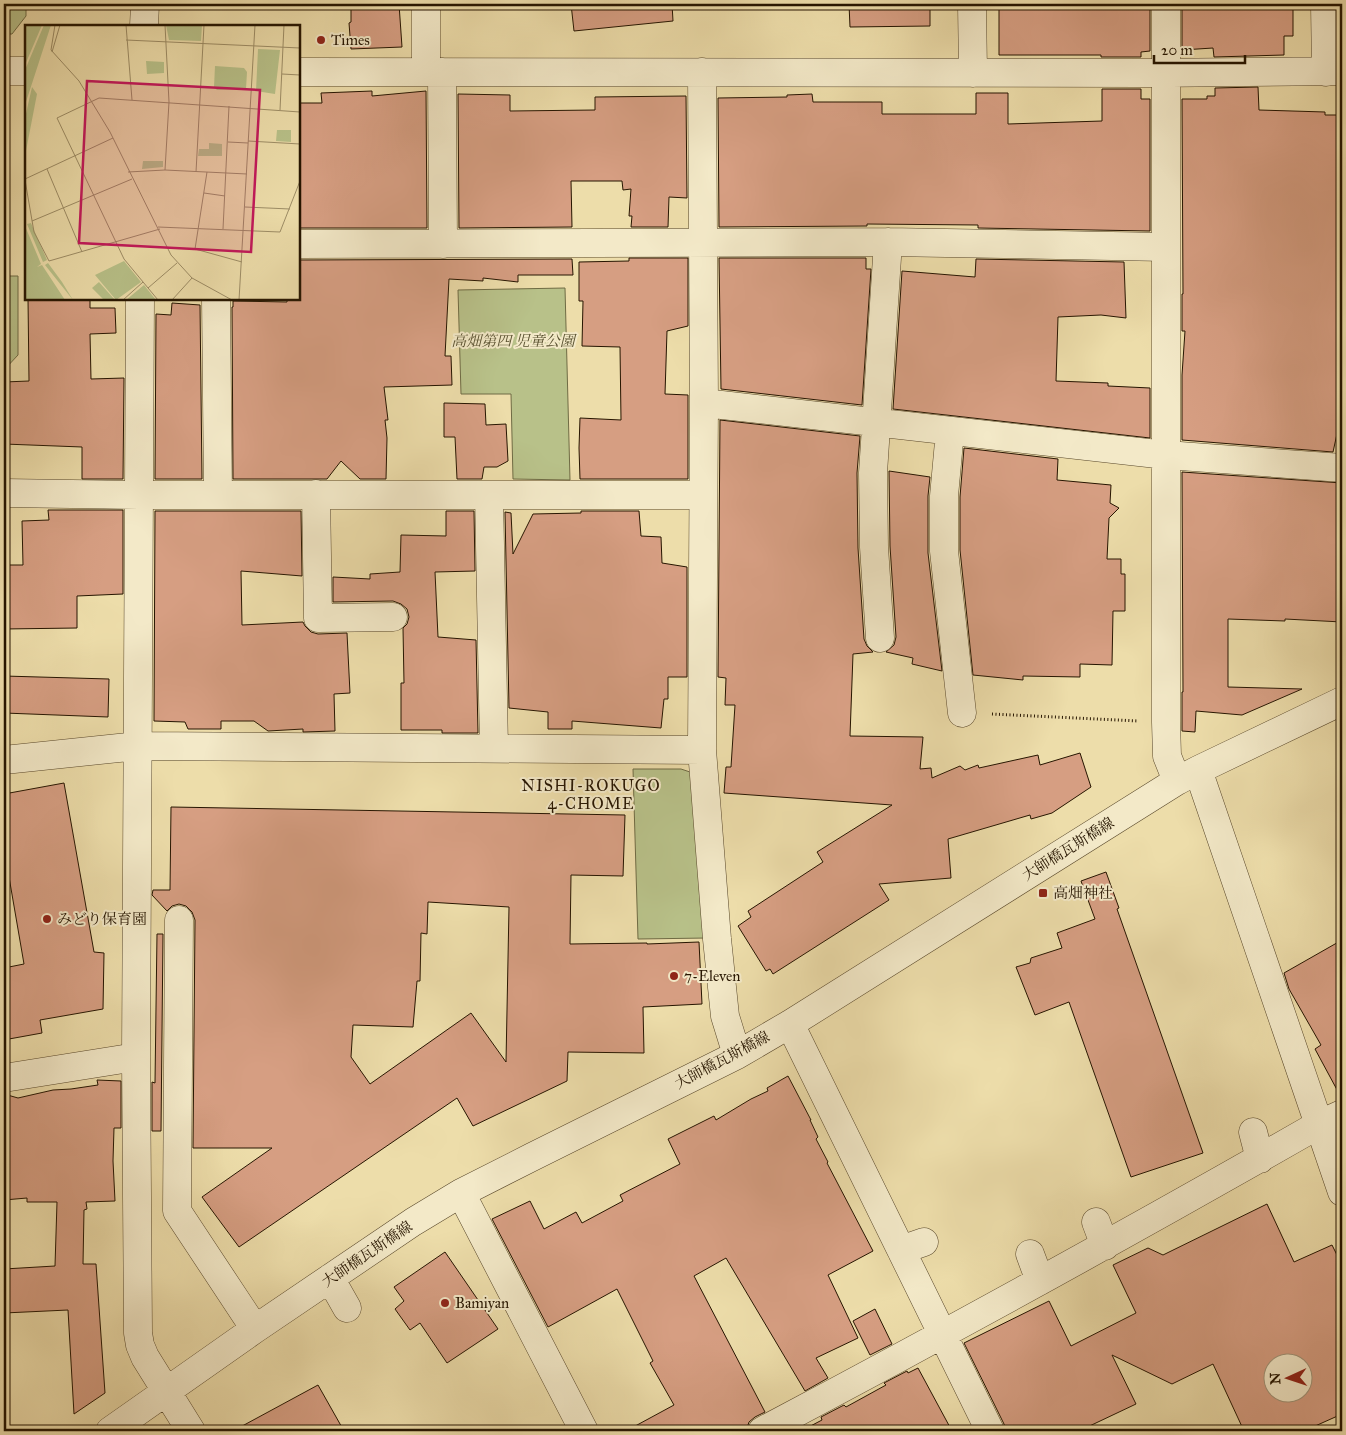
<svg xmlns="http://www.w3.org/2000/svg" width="1346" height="1435" font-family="'IM FELL Great Primer','Noto Serif JP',serif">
<rect width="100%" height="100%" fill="#edddaa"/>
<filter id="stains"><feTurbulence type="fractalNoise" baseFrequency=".004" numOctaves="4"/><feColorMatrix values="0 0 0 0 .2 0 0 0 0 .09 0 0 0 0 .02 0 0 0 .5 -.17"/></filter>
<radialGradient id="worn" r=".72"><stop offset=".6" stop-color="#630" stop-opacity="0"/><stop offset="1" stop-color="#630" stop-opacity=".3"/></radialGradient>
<path fill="#b8c189" stroke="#6f6b44" d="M4,4h22v12l-14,18h-8z
M4,276h14v79l-14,15z
M565,288l5,192 -57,-1 -2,-85h-50l-3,-104z
M633,769h48l12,4 14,165 -69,1z"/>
<path fill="#d69e82" stroke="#261500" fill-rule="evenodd" d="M399,4l3,43 -51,2 -2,-26 2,-1v-16z
M571,4h101l1,17 -99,10z
M849,4h81v22l-80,1z
M999,4l151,1v46l-9,1v5h-40v-2h-102z
M1182,4l111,1v31h-9v19l-70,2 -1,-9 -31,2z
M1258,87l1,23 66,2v3h17v296l-9,41 -151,-12v-65l3,-44h-3v-37h1l-1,-195h25v-3h8v-8z
M1102,89h39v10h9v132l-172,-3v-3l-111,-1v2l-148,1 -1,-129 69,-1v-2l25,-1 1,8h69v12h94v-21h32v31l94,-3z
M372,91v5l54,-5 1,137h-128v-125h23l-1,-10z
M458,94l52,1v16l85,-1v-13l91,-1 1,102 -18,-1 -1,30h-37l1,-11h-3l2,-27 -8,1 -1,-9h-51l1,46 -113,1z
M629,258h59v68l-21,5 -2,63 23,1v84h-108l-1,-31 1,-30 41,2 -1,-73 -38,-1 1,-45h-4v-39l50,-1z
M719,258h147v11h5l-9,136 -141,-16z
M572,259l1,16h-55v7l-35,-4v3l-34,-2 -4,77h6l1,29 -68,2 4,33h-3l2,18 -1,41h-26l-19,-18 -14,18h-94l-1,-172h1v-6l54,1v-3h12v-39z
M976,259l148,3 2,56 -25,-3 -43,2 -2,64 52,2v3l42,2v50l-257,-29 9,-138 73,6z
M28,299h62v9h25l1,25 -26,1 1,45 33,-1 -1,101h-41v-32l-78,-3v-62l25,-1z
M172,303l28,2 2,174h-47l1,-165 15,1z
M444,403l41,1 1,21 20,-1 2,37 -11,6h-13l-2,12h-25l-2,-42h-11z
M720,420l140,16 -3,37 1,75 6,91 3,7 6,6 -20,2 -3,82 73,1 -3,32 11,-1 1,10 28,-12 5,4 13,-5 1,3 59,-13 2,10 40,-12 11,34 -39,26 -21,6 -1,-4 -82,24 3,39 -72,6 10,16 -116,74 -3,-5 -4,2 -28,-45 13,-9 -3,-6 75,-49 -6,-10 75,-47 -168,-12 2,-26h5l4,-62h-10l1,-27 -8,-1z
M964,448l94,11 -1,21 54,5 -1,18 9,5 -10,10 -2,41h14v15h4v37h-12l-1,54 -32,-1v13l-57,-1v4l-50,-5 -13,-125v-53z
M889,471l41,6 -2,19v57l14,118 -30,-7 1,-6 -27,-6 8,-7 2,-8 -6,-91z
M1182,472l160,11v139l-57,-3v2l-57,-2v68l74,2 -60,26 -46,-4 -1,21 -13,-1v-39h1z
M48,510h75v84l-46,2v32l-73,1v-64h19l-1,-44 27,-1z
M155,511h146l1,65 -61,-5 1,54 61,-3 2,4 6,6 7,2 29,-1 3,60 -16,1 1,37 -32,1v-3l-35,2 -14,-10h-33v8h-33l-3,-7 -31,-1z
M446,511h28l1,60 -40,1 3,65 38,3 2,93h-36v-3h-41v-47h3l-1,-55 4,-4 2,-7 -2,-8 -6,-5 -8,-3 -60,1v-25l37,2v-5l30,-2 1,-37 45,1z
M581,511h58l2,25 20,1 1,26 25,4v110h-19v22h-4l-3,29 -89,-7v8h-24v-17l-39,-4 -4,-196 6,1 2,41 20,-40 48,-1z
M4,676l105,3 -1,38 -104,-4z
M64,783l30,169 10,1 -1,56 -63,11 2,13 -33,6 -3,-14 -2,1v-58l20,-4 -20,-116v-54z
M171,807l454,8 -2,61 -52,-1 -1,69 77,-1v1l52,-2 3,62 -59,3 1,46 -76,-1 -1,29 -94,45 -16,-28 -218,149 -37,-50 70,-49h-79l2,-228 -3,-8 -6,-6 -7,-2 -7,2 -5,5 -15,-16 1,-5h17zM428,902l81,5 -3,155 -35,-49 -101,71 -19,-27 2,-32 60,2 4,-46h3l1,-48 6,1z
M1106,872l13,36 -2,1 86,244 -72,24 -62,-175 -34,13 -19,-48 14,-4 1,-5 31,-10 -5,-15 38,-14 -14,-38z
M157,934h6l-2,197h-9v-49l3,1z
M1342,940v159l-27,-50 6,-4 -32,-56 -5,-16z
M788,1076l23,44h-1l8,17 -2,2 12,23 -1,1 46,88 -45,24 30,63 -42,20 12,20 -23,13 -79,-133 -32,18 71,136 -10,5 -6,5 -3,9h-120l48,-26 -24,-42 3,-2 -36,-72 -69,38 -56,-108 38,-18 14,28 32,-17 6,11 41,-22 -3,-6 60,-31 -12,-25 46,-23 2,4 35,-21 17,-8 -1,-3z
M97,1080l24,1v47h-7l-1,33 2,40 -29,1 1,7 -3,1 -1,54h13l9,129 -31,21 -6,-104 -64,3v-44l51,-3 2,-64h-30v-4l-23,2v-106l14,4 35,-8 18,-1 27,-4z
M1267,1204l27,58 38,-17 10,20v149l-38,17h-60l-31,-67 -41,20 -60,-29 24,49 -57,27h-73l-2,-7 -40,-81 85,-42 22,45 65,-33 -23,-48 35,-17 15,7zM1274,1362h30v30h-30z
M445,1252l53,77 -51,34 -27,-40 -10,7 -15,-21 9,-8 -10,-14z
M875,1309l17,35 -22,11 -17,-34z
M918,1368l34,63h-151l21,-11 -1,-3 23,-12 2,2 40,-22 -2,-2 23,-12 1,2z
M318,1385l26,46h-111z"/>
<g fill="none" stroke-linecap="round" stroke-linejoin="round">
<defs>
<path id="minor" d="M972,4l1,69
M1166,4v718l1,34 10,25
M1325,4l1,68
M144,26l1,-22
M4,71h22
M426,71v-67
M299,72l847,1 196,-2
M442,72l1,172
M702,72l2,331 -2,347 15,189 8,77 12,39
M299,244l589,-2 278,5
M140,299l-4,758 2,276 2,12 5,12 46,74
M216,299l2,196
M704,403l462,52 176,13
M950,431l-6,65v55l18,162
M4,493l135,2h564
M316,494l2,124 75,-1
M489,495l5,253
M880,638l-6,-91 -1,-74 15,-231
M4,760l134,-14 564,4
M1198,770l144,422
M179,920l-2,291 78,118
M790,1024l200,407
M4,1078l132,-21
M1253,1132l7,27
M461,1193l123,238
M1096,1222l9,24
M901,1250l23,-8
M1030,1254l10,27
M330,1278l17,30
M110,1431l145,-102 158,-107 48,-29 71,-36 205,-102 53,-31 387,-243 21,-11 144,-69
M762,1431c187,-99 372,-201 556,-306l24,-11"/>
</defs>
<use href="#minor" stroke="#58472a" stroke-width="29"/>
<path stroke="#261500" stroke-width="3" stroke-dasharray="1 2.5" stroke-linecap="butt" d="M992,714l146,7"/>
<use href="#minor" stroke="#f3e9c8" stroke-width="28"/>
</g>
<g fill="#8f2418" stroke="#f3e9c8" stroke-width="2">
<circle cx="321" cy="40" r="5"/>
<rect x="1038" y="888" width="10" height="10" rx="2.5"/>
<circle cx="47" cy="919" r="5"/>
<circle cx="674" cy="976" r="5"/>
<circle cx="445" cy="1303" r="5"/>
</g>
<g text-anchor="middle" stroke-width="4" stroke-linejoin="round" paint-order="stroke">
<g font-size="15" fill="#261500" stroke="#f3e9c8" text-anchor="start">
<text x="331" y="45">Times</text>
<text x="1053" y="898">高畑神社</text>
<text x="57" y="924">みどり保育園</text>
<text x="684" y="981">7-Eleven</text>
<text x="455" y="1308">Bamiyan</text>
</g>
<g font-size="15" font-style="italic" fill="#595130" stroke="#f3e9c8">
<text x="513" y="346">高畑第四 児童公園</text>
</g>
<g font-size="15" fill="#261500" stroke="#f3e9c8">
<text transform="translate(1068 849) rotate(-32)" y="5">大師橋瓦斯橋線</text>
<text transform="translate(722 1060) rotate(-28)" y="5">大師橋瓦斯橋線</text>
<text transform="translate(367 1254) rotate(-34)" y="5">大師橋瓦斯橋線</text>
</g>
<g font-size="16" letter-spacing="1" fill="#261500" stroke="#f3e9c8">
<text x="591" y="791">NISHI-ROKUGO<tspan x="591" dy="18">4-CHOME</tspan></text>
</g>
</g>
<g transform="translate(25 25)">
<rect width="275" height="275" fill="#edddaa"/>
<path d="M0,0h17l-17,40zM19,0h7l-26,80v-35zM141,0h36l-1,16 -32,-1zM233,24l22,1 -5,44 -19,-3zM121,36l18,1v11l-17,1zM190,41l29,2 3,4 -1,17 -29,1 -3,-3zM7,62l5,7 -12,62v-38zM252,105h14v12l-15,-1zM184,118l13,1v12h-24l1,-7h10zM118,136h20v6l-21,2zM6,198l16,37 -4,2 -16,-38zM0,201l16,38 -4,3 5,-2 23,35h-40zM99,236l17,21 -25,18 -21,-25zM23,238l14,19 11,18 -28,-35zM74,257l16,18h-11l-12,-12zM119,260l12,15h-30z" fill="#b8c189"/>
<path fill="none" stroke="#9d8d66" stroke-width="1" d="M30,0l-4,25 28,31 31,51 61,123 21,23 40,22M101,0l6,75M140,0l4,77 -4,68M101,15l174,8M27,27l8,-27M257,49l18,1M255,85l4,-85M223,116l52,3M203,117l20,1M22,144l35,83M103,147l37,-2 82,4M171,147l8,-147M182,147l-12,77 47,13M0,154l88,-41M0,155l9,52 15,29 111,-32M179,168l21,3M220,182l45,2M7,196l100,-42M133,202l122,5 20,-51M198,204l6,-123M123,263l29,-25M98,275l20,-18M133,275l-34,-41 -67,-141 42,-20 201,14M147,275l20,-22M214,275l16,-275"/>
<path fill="#c2185b" fill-opacity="0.15" stroke="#c2185b" stroke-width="2.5" d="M62,56l173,9 -9,162 -172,-9z"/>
<rect width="275" height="275" fill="none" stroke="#261500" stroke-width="2.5"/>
</g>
<rect width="1346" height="1435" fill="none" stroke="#edddaa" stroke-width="20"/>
<rect x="5" y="5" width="1336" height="1425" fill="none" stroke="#261500" stroke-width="2.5"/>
<rect x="10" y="10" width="1326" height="1415" fill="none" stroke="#261500"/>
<g transform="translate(1288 1378) rotate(267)"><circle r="24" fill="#f3e9c8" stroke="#a19478"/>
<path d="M0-4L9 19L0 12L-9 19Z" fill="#8f2418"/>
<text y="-8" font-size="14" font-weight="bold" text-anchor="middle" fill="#261500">N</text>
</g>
<path d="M1154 55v8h91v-8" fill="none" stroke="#261500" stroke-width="2.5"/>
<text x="1161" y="55" font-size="15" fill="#261500" stroke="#f3e9c8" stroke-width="4" paint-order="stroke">20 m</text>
<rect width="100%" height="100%" filter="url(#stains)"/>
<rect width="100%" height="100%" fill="url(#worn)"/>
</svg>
